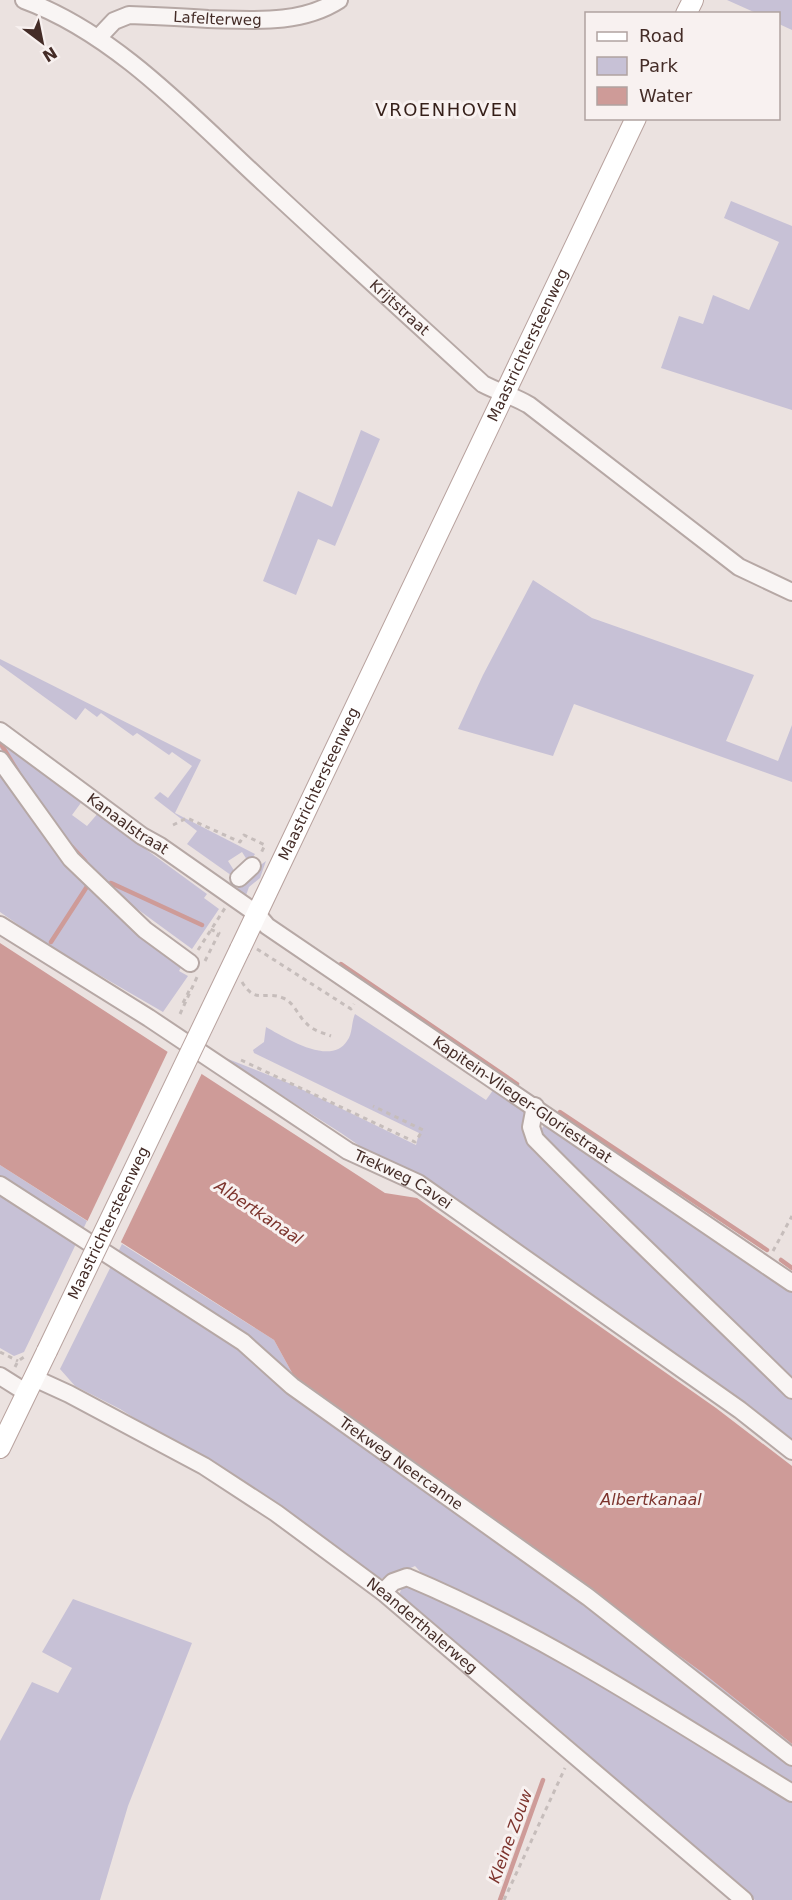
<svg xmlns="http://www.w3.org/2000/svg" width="792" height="1900" font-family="'DejaVu Sans',sans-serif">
<rect width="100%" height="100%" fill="#ebe2e0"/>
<path fill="#c7c1d6" d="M727,0h65v30l-13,-6 -1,-10 -22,-1z
M731,201l61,25v184l-131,-42 18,-52 24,8 10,-29 36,15 30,-68 -55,-24z
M361,430l19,9 -45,107 -17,-7 -22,56 -33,-14 35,-90 34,16z
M533,580l59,38 162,57 -28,66 52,20 14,-36v57l-218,-78 -21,52 -95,-27 25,-54z
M0,659l201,101 -26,53 80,41 -6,9 -7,-11 -14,9 9,14 -2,3 -48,-34 10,-13 -43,-33 6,-6 8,6 24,-32 -20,-14 -3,3 -32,-22 -4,3 -32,-23 -4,4 -12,-9 -9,12 -76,-55z
M0,741l83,59 -11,15 15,11 12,-14 4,6 104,76 -3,4 15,11 -27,40 -93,-68 -77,-95 -22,-38z
M0,757l46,77 137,130 -4,7 9,5 -25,36 -114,-66 -49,-34z
M266,861l-6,17 -11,9 -4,11 -10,-1 5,-17z
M355,1014l131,86 10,-14 27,22 3,9v23l7,11 72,72 102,90 85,83v49l-451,-312 -123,-78 73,29 125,61 3,-12 -165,-80 -1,-3 11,-8 2,-15c18,10 65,40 81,14 6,-8 4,-18 8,-27z
M548,1120l244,166v99l-87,-91 -84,-82 -45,-40 -36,-41z
M0,1165l87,56 -63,131 -10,4 -14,-8z
M122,1244l152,96 22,40 407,293 89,71v156h-37l-196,-171 -107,-87 -53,-46 3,-10 23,-9 -10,-11 -18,8 -20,6 -103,-75 -154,-96 -45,-23 -15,-17z
M73,1599l119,44 -64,163 -28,94h-100v-159l32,-59 26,11 14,-25 -30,-16z"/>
<path fill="#ce9b98" d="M0,943l385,250 32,5 299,210 76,58v278l-89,-71 -407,-293 -22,-40 -274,-175z"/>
<path fill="#ebe2e0" d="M169,1049l34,22 -84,175 -33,-22z"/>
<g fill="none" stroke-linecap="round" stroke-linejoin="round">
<path stroke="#ce9b98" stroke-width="4.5" d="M1,744l17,28
M72,847l13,14
M111,883l91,42
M51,942l37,-57
M341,964l176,120
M560,1112l207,138
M781,1260l11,8
M500,1900l43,-120"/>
<defs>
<g id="minor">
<path id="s1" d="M24,0c93,34 169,118 241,184 72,67 145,133 218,200 15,8 31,12 46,21l210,162 53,25"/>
<path id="s2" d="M98,38l16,-17 15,-6c27,1 53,2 79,4 44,1 92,6 131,-19"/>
<path id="s3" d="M0,731l142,105 18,10 97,68 10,12 525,357"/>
<path d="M0,760l71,99 74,71 45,33"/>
<path d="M239,878l13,-12"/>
<path id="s4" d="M0,925l149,93 199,133 70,32 322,227 52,41"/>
<path d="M535,1106l-4,21 4,12c84,86 172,167 257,251"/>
<path id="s5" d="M0,1185l243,157 49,44 296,211 204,160"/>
<path d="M0,1376l27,17"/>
<path id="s6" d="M34,1378l35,16 135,72 72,47 107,79 361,308"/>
<path d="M383,1592l10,-10 14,-5c136,57 260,139 385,216"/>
</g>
<g id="major">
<path d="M686,14l7,-14"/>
<path id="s7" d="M240,949l396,-831"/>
<path d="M0,1448l47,-97"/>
</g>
</defs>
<use href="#minor" stroke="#b6a8a5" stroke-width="20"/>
<use href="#major" stroke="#b8a29e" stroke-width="22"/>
<path stroke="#c6bdbb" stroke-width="3" stroke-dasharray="4.5 4.5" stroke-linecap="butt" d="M173,825l14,-7 53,24 4,-7 21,10 -5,10
M257,949l94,60 3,-5
M198,950l27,-42
M205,961l14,-28 -9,-4
M242,982c14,23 22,8 41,16 11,4 15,18 23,25 6,7 17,10 25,13
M183,1003l8,-16
M180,1014l18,-39
M241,1060l174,82 8,-12 -50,-24
M773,1251l19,-35
M0,1352l18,9
M15,1367l3,-6 9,-6
M504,1900l61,-132"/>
<use href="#minor" stroke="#f9f5f4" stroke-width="16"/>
<use href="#major" stroke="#fff" stroke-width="20"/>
<defs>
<g id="major-bridge">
<path id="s8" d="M47,1351l193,-402"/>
</g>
</defs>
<use href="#major-bridge" stroke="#b8a29e" stroke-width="22" stroke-linecap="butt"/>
<use href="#major-bridge" stroke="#fff" stroke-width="20"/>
</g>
<g text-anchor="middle" stroke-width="6" stroke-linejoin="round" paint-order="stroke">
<g font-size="15" fill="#442c27" stroke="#f8f1f0">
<text dy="5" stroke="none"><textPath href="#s2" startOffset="128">Lafelterweg</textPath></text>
<text dy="5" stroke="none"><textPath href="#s1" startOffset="488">Krijtstraat</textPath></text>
<text dy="5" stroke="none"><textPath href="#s7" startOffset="669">Maastrichtersteenweg</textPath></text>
<text dy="5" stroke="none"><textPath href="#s7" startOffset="183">Maastrichtersteenweg</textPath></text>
<text dy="5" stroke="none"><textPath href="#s3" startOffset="158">Kanaalstraat</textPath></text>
<text dy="5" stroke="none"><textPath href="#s3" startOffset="640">Kapitein-Vlieger-Gloriestraat</textPath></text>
<text dy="5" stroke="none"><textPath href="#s4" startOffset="477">Trekweg Cavei</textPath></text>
<text dy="5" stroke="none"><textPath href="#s8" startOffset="142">Maastrichtersteenweg</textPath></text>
<text dy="5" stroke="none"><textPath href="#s5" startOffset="489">Trekweg Neercanne</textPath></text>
<text dy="5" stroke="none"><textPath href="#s6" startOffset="462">Neanderthalerweg</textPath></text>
</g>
<g font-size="16" font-style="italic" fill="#7d342d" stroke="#f8f1f0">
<text transform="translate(259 1212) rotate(34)" y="6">Albertkanaal</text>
<text x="651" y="1505">Albertkanaal</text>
<text transform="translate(510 1836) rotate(-70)" y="6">Kleine Zouw</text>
</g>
<g font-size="18" letter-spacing="1.5" fill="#351f19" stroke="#f8f1f0">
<text x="447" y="116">VROENHOVEN</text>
</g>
</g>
<rect x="585" y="12" width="195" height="108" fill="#f8f1f0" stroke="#b0a2a0" stroke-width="1.5"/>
<rect x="597" y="32" width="30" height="9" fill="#ffffff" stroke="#b0a2a0" stroke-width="1.5"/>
<text x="639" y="42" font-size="18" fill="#442c27">Road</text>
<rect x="597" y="57" width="30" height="18" fill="#c7c1d6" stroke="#b0a2a0" stroke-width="1.5"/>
<text x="639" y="72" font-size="18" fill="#442c27">Park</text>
<rect x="597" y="87" width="30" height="18" fill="#ce9b98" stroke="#b0a2a0" stroke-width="1.5"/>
<text x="639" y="102" font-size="18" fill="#442c27">Water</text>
<g transform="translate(42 42) rotate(148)" stroke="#f8f1f0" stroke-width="4.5" paint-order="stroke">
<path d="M0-4.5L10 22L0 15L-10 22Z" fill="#442c27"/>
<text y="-9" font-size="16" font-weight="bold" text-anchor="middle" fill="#442c27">N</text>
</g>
</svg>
